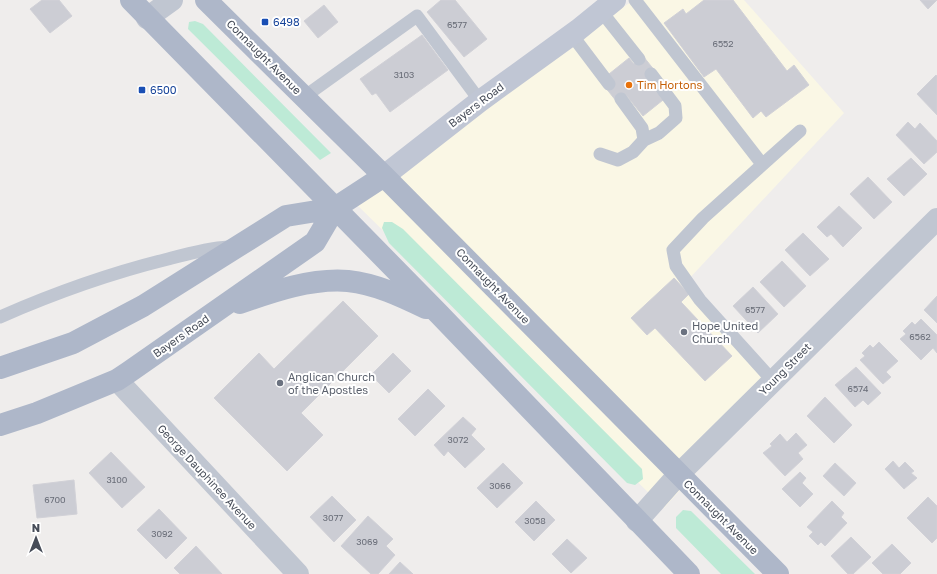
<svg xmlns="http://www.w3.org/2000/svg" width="937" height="574" font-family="'Golos Text',sans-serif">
<rect width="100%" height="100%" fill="#efedec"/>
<path fill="#faf7e5" d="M634,0h110l100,113 -158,169 89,103 -111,123 -321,-317z"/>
<path fill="#bdead6" d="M195,21l8,3 128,129 -11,7 -132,-131 1,-7z
M384,222h8l11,7 239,240 1,10 -8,6 -8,-2 -238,-240 -7,-15z
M683,510l8,1 64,63h-34l-45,-46v-11z"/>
<path fill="#cccdd4" stroke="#d1d1d7" d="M42,0h17l13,16 -22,17 -20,-24z
M441,0h14l32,39 -23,18 -37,-45z
M704,0h29l54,71 7,-6 15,20 -43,32 -5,-6 -8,7 -37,-49 -12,8 -40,-54 19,-14 3,5z
M920,0h17l-9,9z
M324,5l14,17 -20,16 -14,-17z
M422,35l26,35 -58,42 -14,-19 -4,2 -12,-16z
M643,56l12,15 -9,8 17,21 -20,16 -17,-21 -9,7 -12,-15 4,-13 20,-16 5,6z
M936,75l1,1v39l-20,-21z
M908,122l7,7 5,-6 17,18v11l-13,12 -28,-29z
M911,158l16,16 -23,22 -17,-17z
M868,177l24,25 -18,17 -24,-25z
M839,206l23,22 -19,19 -12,-13 -4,3 -10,-10z
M803,233l26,26 -19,17 -25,-26z
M782,261l24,25 -22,21 -24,-25z
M674,278l15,16 -8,8 51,54 -27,25 -50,-53 -8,7 -16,-17z
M753,287l25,27 -20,19 -25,-27z
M937,296v27l-13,-13z
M343,301l35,35 -77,77 22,22 -36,36 -73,-73 45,-45 15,16z
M921,319l16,16v18l-4,-5 -12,12 -21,-21 6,-5 -3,-3 9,-9 3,3z
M879,342l19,19 -12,11 5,5 -8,7 -23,-24 5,-4 -3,-3 8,-8 3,3z
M393,353l18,18 -22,22 -18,-18z
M856,367l25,26 -13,12 -5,-5 -8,7 -20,-22z
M428,389l17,17 -30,30 -17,-17z
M825,397l27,28 -18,18 -27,-27z
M463,417l13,12 -5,6 14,14 -20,19 -17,-17 -4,5 -10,-11z
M796,433l11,12 -9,8 5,6 -18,17 -22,-23 9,-7 -2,-2 10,-10 7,8z
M111,452l34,35 -23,21 -33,-35z
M893,461l6,7 6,-6 9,9 -3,2 6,5 -13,11 -19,-20z
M503,463l20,20 -26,25 -20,-20z
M835,463l21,20 -12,13 -21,-20z
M800,472l6,6 -4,5 11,11 -13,13 -18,-18z
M74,480l3,34 -40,4 -4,-33z
M332,496l24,24 -22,22 -24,-25z
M928,497l9,9v32l-5,5 -25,-25z
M536,501l19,19 -21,21 -19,-19z
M832,501l12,12 -3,4 6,6 -22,23 -4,-4 -3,3 -9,-9 4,-4 -6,-5z
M159,509l28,29 -21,21 -29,-29z
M368,516l25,23 -7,7 9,9 -17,19h-7l-30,-28z
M851,537l20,20 -18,17h-5l-17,-18z
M567,539l20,19 -16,15 -19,-19z
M892,544l19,19 -11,11h-17l-11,-11z
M196,546l26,28h-42l-6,-6z
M400,562l13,12h-24z"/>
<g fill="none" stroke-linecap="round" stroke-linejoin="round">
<path stroke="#c0c6d1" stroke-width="13" d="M635,0l127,164
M601,11l38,48
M572,35l37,49
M304,97l113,-81 63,85
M644,140l15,-7 17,-15 -1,-12 -24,-32
M600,154l18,6 15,-8 11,-12 -2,-12 -21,-29
M0,317c57,-25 107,-43 168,-58 19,-5 41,-11 60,-12
M773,381l-73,-81 -24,-34 -3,-16 30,-32 97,-87"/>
<path stroke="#c0c6d1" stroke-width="22" d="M147,18l25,-18
M117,380l181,194
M637,521l41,-46 259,-256"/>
<path stroke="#c0c6d4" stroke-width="22" d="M384,176l96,-75 98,-71 37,-30"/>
<path stroke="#aeb7c9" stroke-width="22" d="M131,0l308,314 250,260
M206,0l178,176 394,398
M240,303c34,-12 72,-25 108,-22 28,3 53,15 78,27
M0,368l73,-25 70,-37 143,-90 49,-8 49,-32
M0,425l37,-12 80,-33 12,-8 186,-130 20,-34"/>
</g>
<g fill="#1a4fb4" stroke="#fff" stroke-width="1.5">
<rect x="261" y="18" width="8" height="8" rx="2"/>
<rect x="138" y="86" width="8" height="8" rx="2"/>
</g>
<circle fill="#e8710a" stroke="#fff" stroke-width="1.5" cx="629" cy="85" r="4"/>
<g fill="#6b7280" stroke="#fff" stroke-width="1.5">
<circle cx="684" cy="332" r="4"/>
<circle cx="280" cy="383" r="4"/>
</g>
<g text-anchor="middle" stroke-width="4" stroke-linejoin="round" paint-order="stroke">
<g font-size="9" fill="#686c77">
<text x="457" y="28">6577</text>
<text x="723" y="47">6552</text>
<text x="404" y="78">3103</text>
<text x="755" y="313">6577</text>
<text x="920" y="340">6562</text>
<text x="858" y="392">6574</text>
<text x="458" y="443">3072</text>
<text x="117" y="483">3100</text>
<text x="500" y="489">3066</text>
<text x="55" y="503">6700</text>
<text x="333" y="521">3077</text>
<text x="535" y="524">3058</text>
<text x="162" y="537">3092</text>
<text x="367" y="545">3069</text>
</g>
<g font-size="11" fill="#164399" stroke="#fff" text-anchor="start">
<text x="273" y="26">6498</text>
<text x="150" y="94">6500</text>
</g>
<g font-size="11" fill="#464c58" stroke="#fff">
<text transform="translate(264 57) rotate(45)" y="4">Connaught Avenue</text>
<text transform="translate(476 105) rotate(-37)" y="4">Bayers Road</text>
<text transform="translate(493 286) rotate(46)" y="4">Connaught Avenue</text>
<text transform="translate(181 336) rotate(-35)" y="4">Bayers Road</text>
<text transform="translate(785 369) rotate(-45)" y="4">Young Street</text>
<text transform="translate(207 477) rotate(47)" y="4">George Dauphinee Avenue</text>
<text transform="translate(721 517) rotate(45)" y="4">Connaught Avenue</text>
</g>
<g font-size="11" fill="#c56008" stroke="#fff" text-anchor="start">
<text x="637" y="89">Tim Hortons</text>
</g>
<g font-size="11" fill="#5b616d" stroke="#fff" text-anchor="start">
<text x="692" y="330">Hope United<tspan x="692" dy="13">Church</tspan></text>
<text x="288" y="381">Anglican Church<tspan x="288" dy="13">of the Apostles</tspan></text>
</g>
</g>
<g transform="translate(36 538)" stroke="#ffffff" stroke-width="3" paint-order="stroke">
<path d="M0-3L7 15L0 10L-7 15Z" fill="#464c58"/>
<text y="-6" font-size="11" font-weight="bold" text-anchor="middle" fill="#464c58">N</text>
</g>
</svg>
